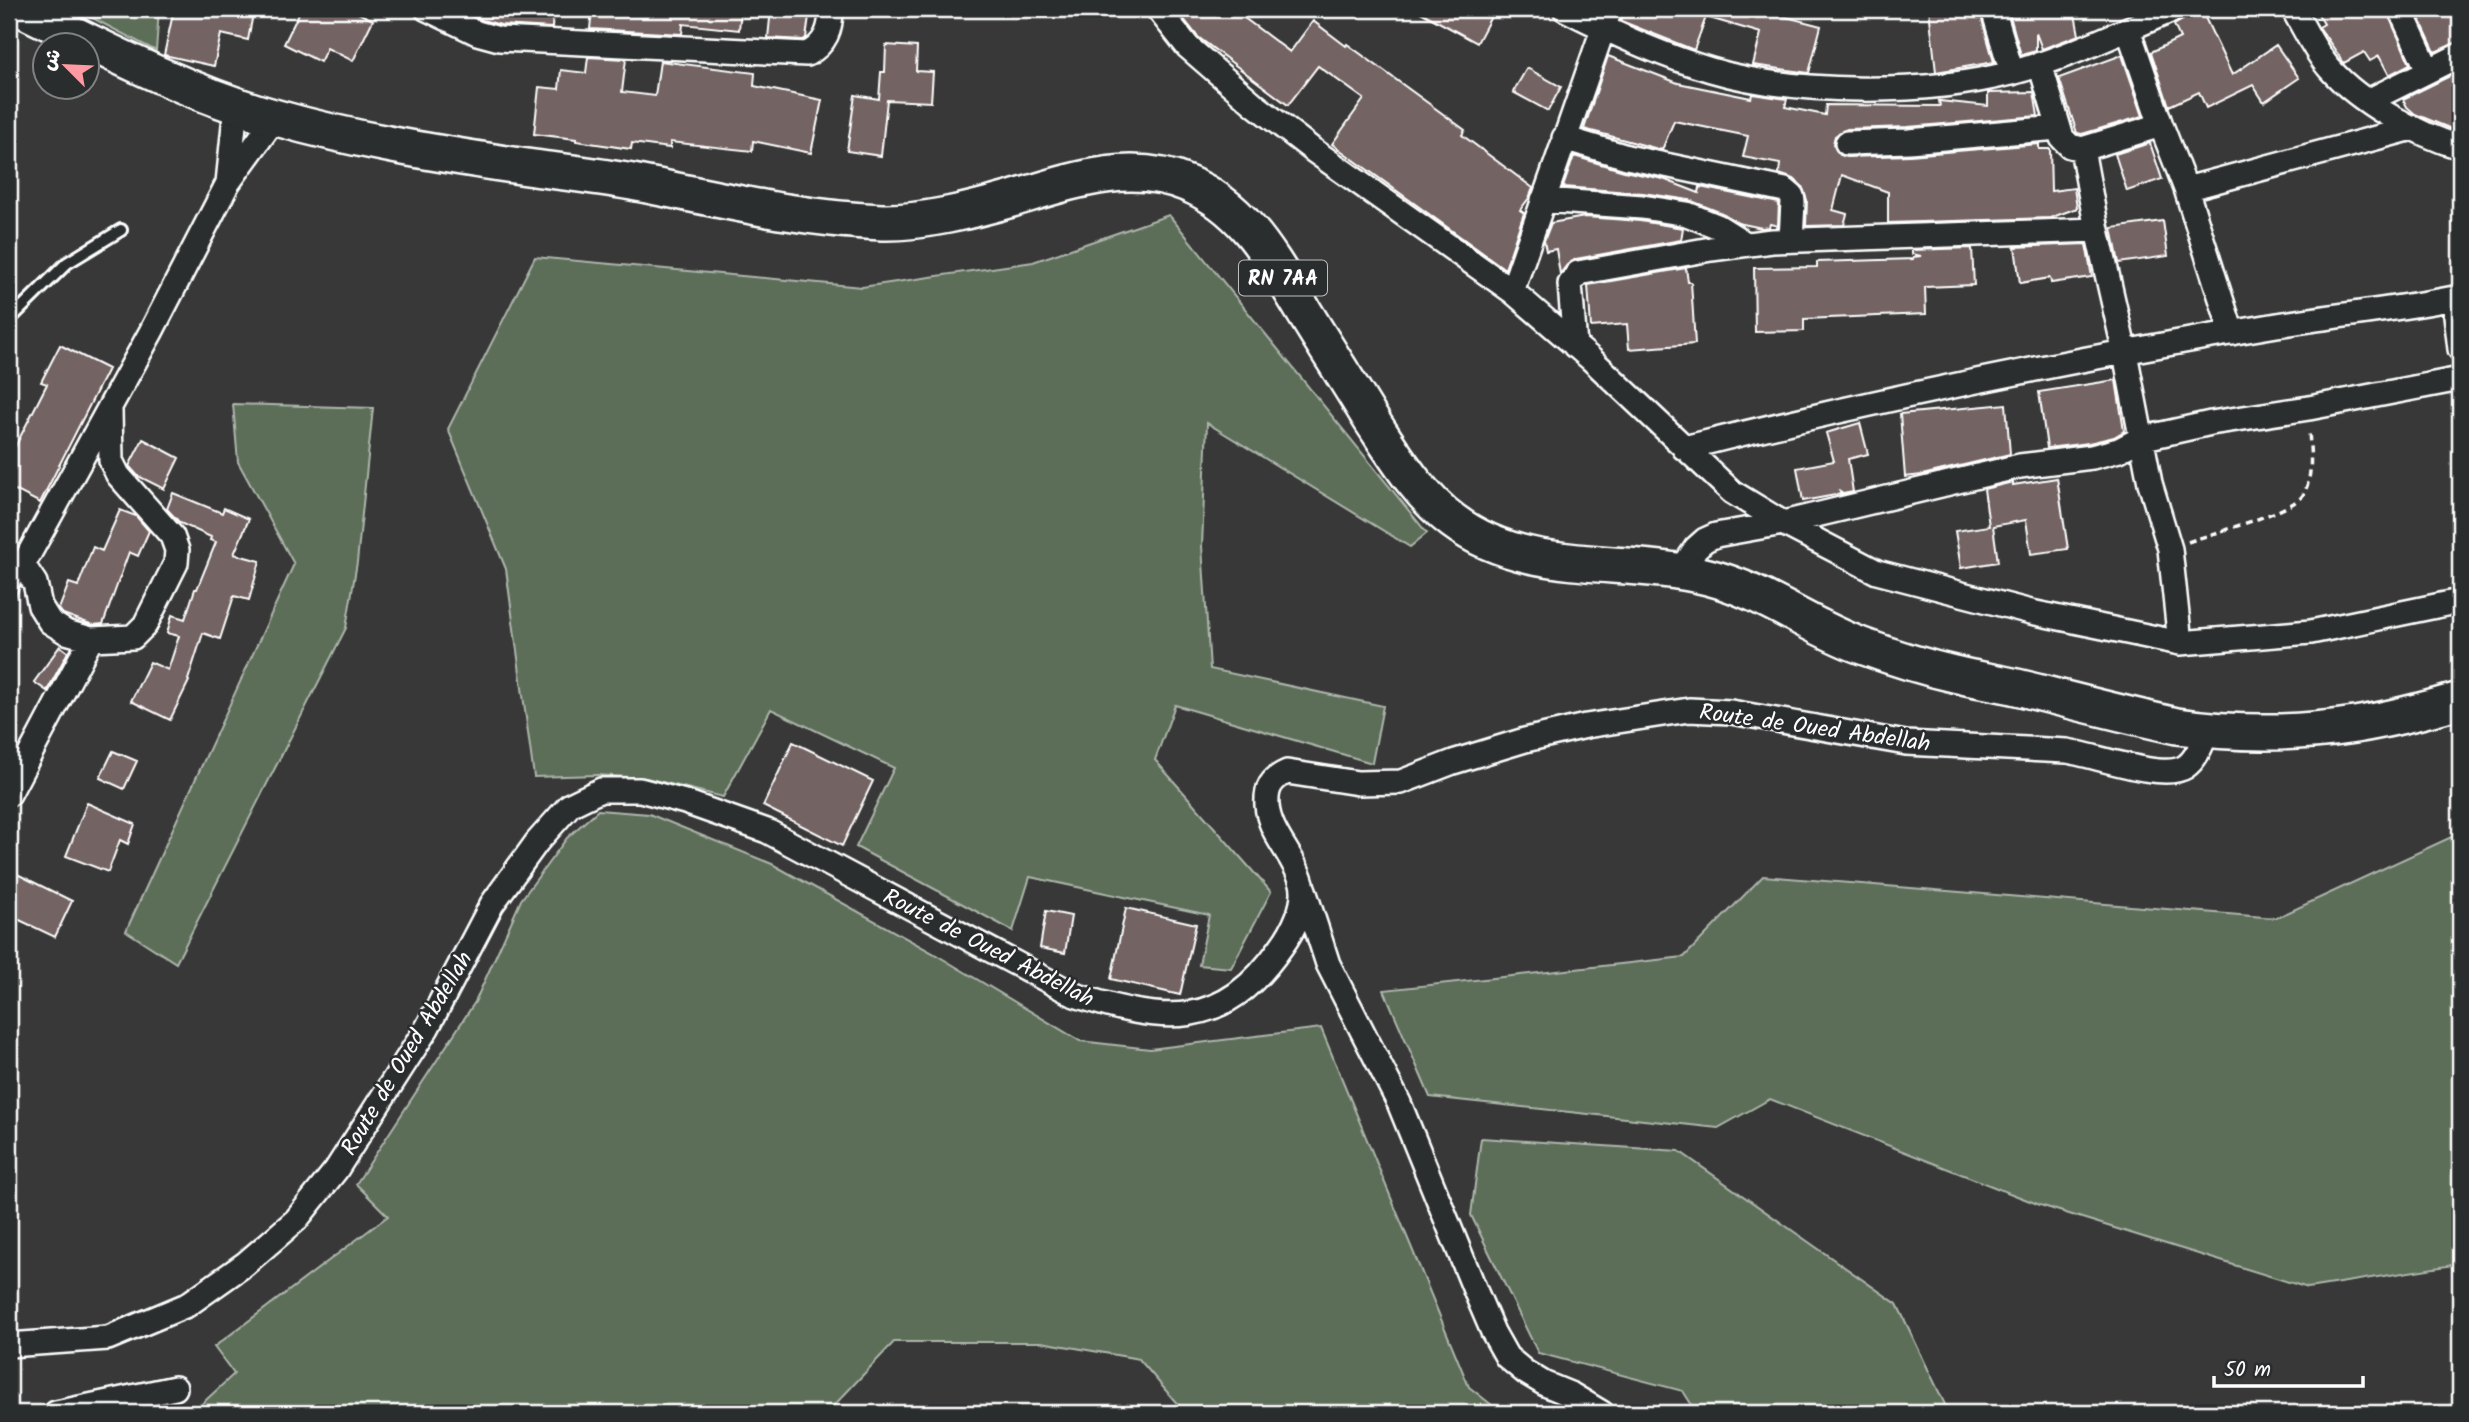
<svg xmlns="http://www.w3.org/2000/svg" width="2469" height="1422" font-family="Kalam,'Playpen Sans Arabic',sans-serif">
<rect width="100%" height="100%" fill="#393838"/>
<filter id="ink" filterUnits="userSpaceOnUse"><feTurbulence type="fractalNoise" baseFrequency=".0143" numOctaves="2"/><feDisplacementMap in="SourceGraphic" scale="14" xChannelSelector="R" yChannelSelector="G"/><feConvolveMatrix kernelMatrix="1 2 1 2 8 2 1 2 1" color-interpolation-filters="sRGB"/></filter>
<g filter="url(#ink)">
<path fill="#5b6e58" stroke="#adb6ac" stroke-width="2" d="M75,9h84l-3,42z
M1169,215l258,318 -17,14 -203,-124 -5,123 8,123 173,37 -11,57 -197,-58 -20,55 116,132 -40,76 -32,-3 10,-50 -179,-38 -17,54 -157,-84 38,-79 -123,-59 -48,88 -77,-19 -49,-3 -63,2 -28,-208 -58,-140 87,-172 327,30 171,-25z
M233,404l140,4 -16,154 -11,66 -170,335 -50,-32 168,-367 -56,-102z
M598,810l51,4 123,50 161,89 147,88 70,8 171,-21 148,359 33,26h-317l-46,-54 -98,-17h-147l-67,71h-635l42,-39 -20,-27 174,-131 -32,-32 119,-182 46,-102 46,-62z
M2460,833v431l-152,24 -268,-83 -270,-106 -52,29 -288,-31 -46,-107 300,-33 79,-81 513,42z
M1481,1138l198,13 218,153 52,109h-252l-14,-22 -145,-38 -67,-138z"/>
<path fill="#736462" stroke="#fff" stroke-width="2" d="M174,9h80l-6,31 -27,-6 -7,32 -50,-11z
M301,9h49l23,11 -20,41 -26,-13 -7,14 -36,-18z
M459,9h94l-1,19 -51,-3 -19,-5z
M592,9h149l-2,21 -56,-6 -1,10 -92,-5z
M771,9h39l-4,29 -3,2 -35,-2z
M1176,9h56l58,43 23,-31 33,25 1,-2 118,86 -3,5 71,53 -4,10 -9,12 4,3 -19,56 -173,-125 32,-45 -46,-33 -30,39 -90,-68z
M1415,9h80l-18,34z
M1625,9h138v2l58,15 -12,47 -56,-8 8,-32 -55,-16 -12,33 -73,-29z
M1929,9h50l15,53 -58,10z
M2008,9h66l5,26 -37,14 -6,-16v18l-15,4z
M2189,9h12l31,66 44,-30 23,33 -35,24 -11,-17 -47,23 -7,-16 -30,14 -18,-54 29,-14 -6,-13 12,-7z
M2315,9h71l24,55 -21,11 -10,-19 -9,5 -6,-9 -20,11 -25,-36 5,-3z
M2415,9h45v32l-25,11z
M886,45l31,2 -1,24 17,1 -2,30 -44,-2 -6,56 -34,-5 8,-56 24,4 2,-27h4z
M2122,55l21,61 -61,18 -5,-1 -18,-55z
M1608,56l70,27 73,15 1,-4 35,5 -2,8 40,8 1,-10 114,1 -1,-5 49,5v-13l46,-1 4,24 -130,11 -61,2 -12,7 -2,8 7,11 7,2 63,-2 129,-11v5h11l1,42 23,-3 3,20 -27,10 -162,5v-31l-46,-17 -9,35 14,4 -3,11 -38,1 1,-26 -5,-14 -8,-7 -15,-5 1,-10 -37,-7 5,-21 -74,-15 -12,29 -78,-21z
M588,57l38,2 -4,33 33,4 5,-35 95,12 -1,13 68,14 -11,53 -58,-12 -1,10 -82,-9v6l-38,-5 -1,6 -55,-8v-2l-42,-5 5,-47 20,2 2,-19 25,3z
M1527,68l34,19 -13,24 -35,-19z
M2460,71v54l-6,5 -39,-16 -8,-7 -4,-8z
M2150,143l12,36 -35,12 -12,-37z
M1574,156l50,15 39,8 36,14 1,-6 79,16 -1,23 -8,-2 -1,3 -7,1 -24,-5 -14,-9 -35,-14 -46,-7 -80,-6z
M1585,217l55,4 43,7 -2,12 -105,19 -9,6 -7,9 -4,-25 -10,2 -2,-10 7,-18z
M2163,221l5,35 -49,7 -7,-35z
M2086,244l6,33 -41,6 -1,-5 -30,5 -5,-36z
M1972,248l2,37 -49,2 1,27 -122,5v12l-49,1 -1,-64 63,-1v-5l96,-3v-2l8,-1 -9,-2v-4z
M1686,268l2,14h3l4,62 -66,5 -2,-25 -36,3 -3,-42z
M60,345l48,24 -68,134 -31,-16v-39l4,3 34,-67 -6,-2z
M2116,380l8,51 -10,6 -25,6 -42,5 -8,-56z
M2006,404l4,50 -88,21 -17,2 -5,-63z
M1860,423l8,31 -20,5 5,33 -10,2 -3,-2 1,2 -38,7 -6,-33 37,-7 -8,-28z
M143,439l36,19 -15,31 -26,-13 -9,-10z
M2057,478l11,71 -37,5 -5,-34 -33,6 5,36 -37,6 -6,-37 34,-5 -5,-37 29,-7v3z
M173,493l49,20 2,-5 25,11 -15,35 26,7 -11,39 -15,-4 -14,43 -17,-6 -15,47 1,1 -19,39 -39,-19 19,-39 18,8 11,-34 -12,-3 5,-18 13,4 10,-30h2l19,-47 -6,-2 1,-3 -31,-14 -13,-14z
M120,510l16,6 13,15 -11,25 -9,-4 -26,72 -10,1 -30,-11 -4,-5 10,-26 9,3 15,-39 9,4z
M60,646l8,6 -21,39 -13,-9z
M793,742l80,39 -31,65 -79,-40z
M113,751l24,10 -13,28 -24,-11z
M87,803l48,21 -7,20 -8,-4 -12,32 -42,-16z
M15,873l57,28 -17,36 -46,-22v-29z
M1126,908l70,16 -16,71 -69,-16z
M1046,911l25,5 -6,37 -25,-5z"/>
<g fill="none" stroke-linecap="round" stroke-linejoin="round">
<defs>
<path id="service" d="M9,320l58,-57 54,-33
M9,593l14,-28"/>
<path id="minor" d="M427,9l50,24 22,6 308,15c19,-10 24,-25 24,-45
M1158,9l30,38 67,58 58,45 199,141 79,68 141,133 51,31 94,49 154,40 149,31 131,-11 149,-31
M1565,9c47,24 95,46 146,61 84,25 216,25 300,3 56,-15 111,-42 164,-64
M1993,9l19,64
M2293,9c12,20 22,43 37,60 30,34 88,66 130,78
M2400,9l28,61
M2128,29l33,96 25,64 46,144
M2040,64l22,74 8,8 12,3 79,-24
M2368,101l92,-46
M1564,138l63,19 158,33 7,6 1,6 -2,38
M1847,143l62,-2 149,-13
M2082,149l15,81
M228,183l8,-77
M2186,189l227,-61
M1543,200l99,7 45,7 32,13 27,17
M1512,291l98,-282
M2454,298l6,51
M1575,346l-5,-62 8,-11 133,-24 61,-8 325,-11 28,123 25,130 20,66 10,94
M1684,448c195,-49 394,-90 593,-123 61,-10 123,-16 183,-28
M1680,572l16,-24 9,-8 11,-5 67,-12 237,-57 72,-9 27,-7 21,-11 71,-16 98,-15 151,-29
M91,639l-25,-7 -16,-10 -10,-16 -5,-23 -12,-18 128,-233 77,-149 47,-65
M9,794l82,-155 42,-2 12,-12 31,-62 1,-13 -5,-14 -54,-61 -7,-14 -1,-51
M1304,890l24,74 71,139 76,187 18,42 14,25 18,15 20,12 27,11 30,18
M9,1345l99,-7 79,-33 58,-41 51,-44 40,-50 91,-142 65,-124 45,-62 33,-37 31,-15h39l45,12 82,29 308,164c89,29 148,36 206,-48 12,-16 26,-43 21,-64 -7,-27 -33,-49 -35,-78 -1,-17 4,-26 20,-33l71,11 43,-1 52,-20 72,-22 61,-14 103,-16 42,2 175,31 161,8c27,4 96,30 118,16 12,-8 17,-24 23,-37
M56,1413l119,-25"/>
<path id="primary" d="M22,9c80,39 169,86 255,109 77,22 157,35 236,47 40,6 80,10 119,17 84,16 165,37 250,40 41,1 91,-12 130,-23 57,-17 118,-40 176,-15 56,23 82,72 112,121 23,38 47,75 70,113 24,36 47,76 83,103 74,56 170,35 255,56 56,14 101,50 154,69 30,11 61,21 92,28 24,6 48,9 71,15 51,13 101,26 152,37 58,8 121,8 178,-1 36,-6 71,-15 105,-25"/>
</defs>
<use href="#service" stroke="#fff" stroke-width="16"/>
<use href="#minor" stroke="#fff" stroke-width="28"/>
<use href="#primary" stroke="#fff" stroke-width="40"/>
<path stroke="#fff" stroke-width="3.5" stroke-dasharray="7 5" stroke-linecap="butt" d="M2188,542c22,-8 106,-31 115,-47 11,-19 7,-44 6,-65"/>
<use href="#service" stroke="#2a2d2e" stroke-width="10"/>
<use href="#minor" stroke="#2a2d2e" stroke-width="23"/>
<use href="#primary" stroke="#2a2d2e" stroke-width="35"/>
</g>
</g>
<g text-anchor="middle" stroke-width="5" stroke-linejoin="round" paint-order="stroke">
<rect fill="#2a2d2e" stroke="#bfc0c0" stroke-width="2" x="1239" y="260.5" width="88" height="35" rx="5"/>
<g font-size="21" font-weight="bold" fill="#fff">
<text x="1283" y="285">RN 7AA</text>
</g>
<g font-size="23" fill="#fff" stroke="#2a2d2e">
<text transform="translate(1815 727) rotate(8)" y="8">Route de Oued Abdellah</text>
<text transform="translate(989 947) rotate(27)" y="8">Route de Oued Abdellah</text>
<text transform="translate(406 1053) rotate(-59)" y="8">Route de Oued Abdellah</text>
</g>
</g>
<rect width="2469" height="1422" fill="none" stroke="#2a2d2e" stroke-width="35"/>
<rect x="18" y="18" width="2434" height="1387" fill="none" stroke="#fff" stroke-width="2.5" filter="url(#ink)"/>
<g transform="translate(66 66) rotate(294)"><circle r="33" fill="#2a2d2e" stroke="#7f8182" stroke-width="2"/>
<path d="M0-5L12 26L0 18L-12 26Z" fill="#ff9aa2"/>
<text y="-10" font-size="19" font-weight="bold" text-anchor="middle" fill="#ffffff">ش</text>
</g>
<path d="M2214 1376v10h149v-10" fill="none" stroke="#ffffff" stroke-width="3.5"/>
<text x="2224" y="1376" font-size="21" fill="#ffffff" stroke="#2a2d2e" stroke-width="5" paint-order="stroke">50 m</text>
</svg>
